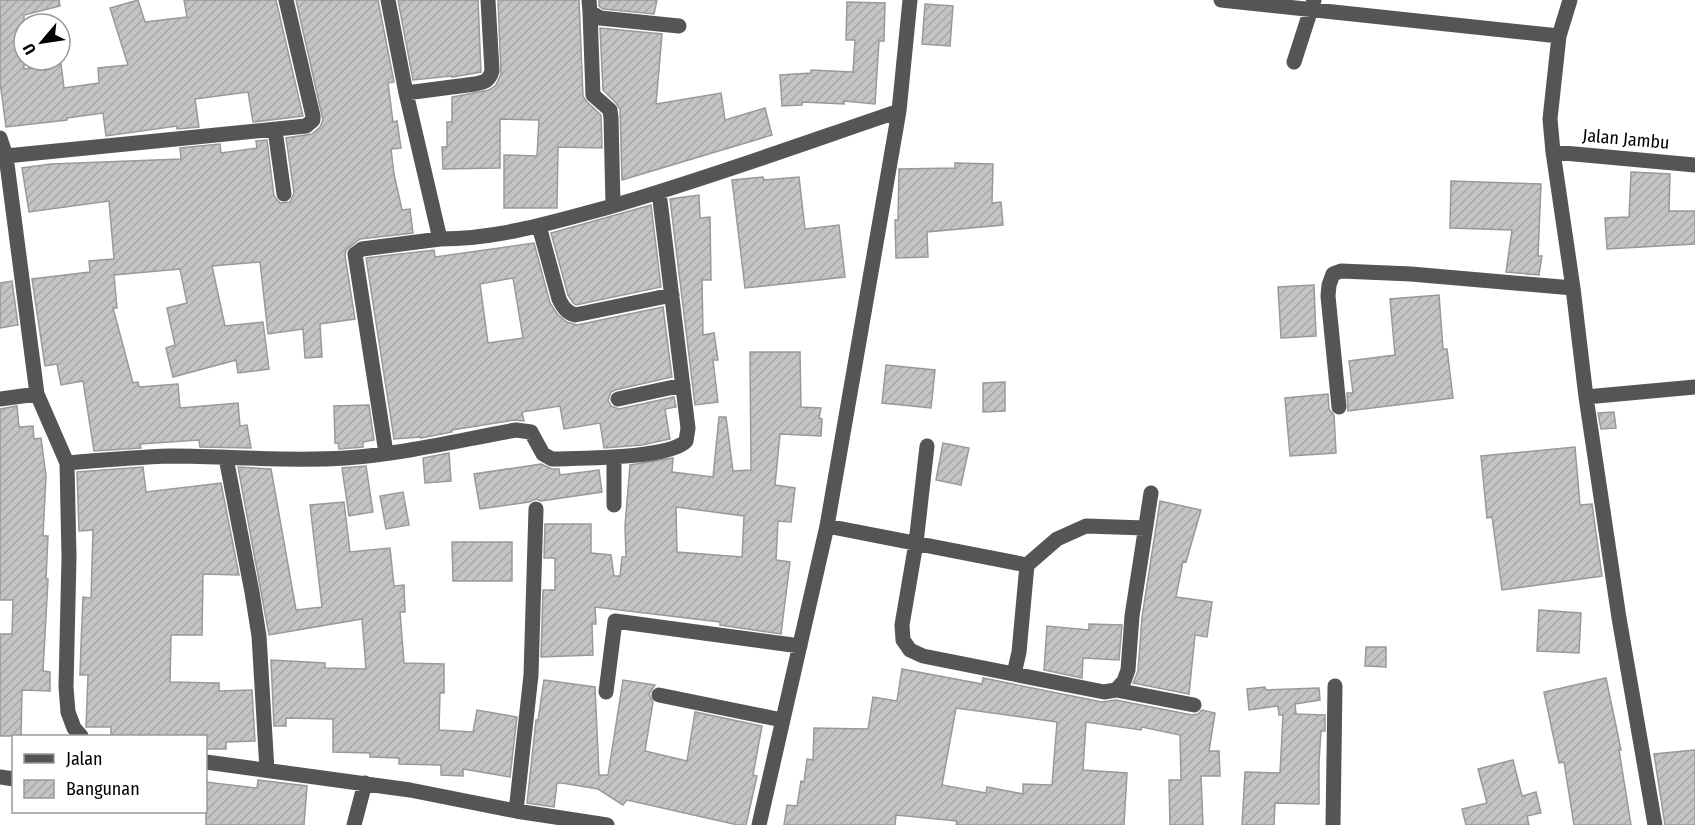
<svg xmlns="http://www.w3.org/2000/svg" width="1695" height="825" font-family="'Fira Sans Condensed',sans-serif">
<defs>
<pattern id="building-hatch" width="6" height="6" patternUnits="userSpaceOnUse" patternTransform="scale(1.5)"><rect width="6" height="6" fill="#c4c4c4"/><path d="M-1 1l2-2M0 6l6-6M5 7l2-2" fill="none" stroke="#a7a7a7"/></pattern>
</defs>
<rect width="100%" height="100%" fill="#fff"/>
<path fill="url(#building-hatch)" stroke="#999" stroke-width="1.5" fill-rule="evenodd" d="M0,0h59l1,6 -36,9v54l37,-5 3,24 35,-5 -1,-15 30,-3 -18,-57 28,-8 7,22 42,-5 -3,-17h92l27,116 -50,6 -5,-30 -53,7 4,28 -22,2v-3l-71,10 -3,-23 -36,5v2l-61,7 -6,-45z
M296,0h82l16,82 -6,1 5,39 4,-1 4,27 -10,1 3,25 8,36 8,-1 3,24 -53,6 -14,11 -1,5 10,64 -35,5 2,33 -17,1 -2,-29 -35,5 -8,-72 -48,4 13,60 38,-4 6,47 -31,4 -2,-13 -63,17 -7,-29 9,-3 -8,-37 20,-5 -7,-34 -66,6 3,33h-4l20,75 5,-1 1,5 39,-3 2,24 58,-5 2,23 7,-1 4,23 -51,-1 -1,-7 -59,4 1,4 -47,3 -11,-70 -22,4 -4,-21 -12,2 -13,-87 58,-7 -1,-11 25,-2 -5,-58 -80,11 -7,-44 29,-4 130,-5 -1,-11 40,-4 1,9 36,-5 -1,-7 11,-1 7,56 6,7 10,-1 4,-9 -8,-55 26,-4 8,-7 3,-7z
M398,0h80l3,72 -29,5v-1l-39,4z
M498,0h81l4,96 4,6 14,13 1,33 -44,-1 -1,61h-53v-53l33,1 2,-36 -39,-1v49l-57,1 -1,-22h5v-25h5v-25l37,-7 7,-5 5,-11z
M599,0h58l-3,14 -51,-5 -4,-3z
M847,2l38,1 -1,38h-5l-4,63 -31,-3v3l-42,-2v3l-20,1 -2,-31 31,-2v-3l42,2 2,-32h-9z
M925,4l28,2 -3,40 -28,-2z
M600,28l62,6 -6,70 65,-11 4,27 40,-12 7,27 -150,45 -2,-71 -4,-6 -13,-13z
M955,163l38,1 -1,39 9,-1 2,23 -76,7 1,25 -32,1 -1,-38h3l1,-51 56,-1z
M1631,172l39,2 -1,37h26v33l-88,5 -2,-31 24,-1z
M763,177l1,3 35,-3 6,52 34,-4 6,52 -100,11 -13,-108z
M1451,181l90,3 -3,72h4l-3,19 -33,-3 6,-42 -62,-2z
M699,195l1,23 10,-1 1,63h-9l1,55 11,-2 4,27h-5l5,42 -23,3 -25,-206z
M651,205l10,82 -85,18 -3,-2 -5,-8 -17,-62z
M534,243l16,60 8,12 9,7 10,3 86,-18 9,70 -57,13 -4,2 -3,8 3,6 8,3 55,-12 2,10 -11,2 5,30 -28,6 -38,3 -4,-25 -36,6 -4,-23 -38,6 2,9 -10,-1 -62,10v2l-31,6v-1l-27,2 -28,-181 68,-8 1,7zM513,278l10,60 -35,5 -8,-59z
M12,281l6,44 -18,3v-45z
M1314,285l2,51 -35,2 -3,-51z
M1439,295l4,54h4l6,49 -105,13 -1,-18h6l-4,-32 46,-6 -5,-56z
M750,352h50l1,55 20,1 -2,10 3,1 -1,17 -41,-2 -5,51 20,3 -4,34 -13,-1 -2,39 14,2 -9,72 -61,-9v-3l-125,-15 1,17h-4l1,31 -52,2 2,-67h12v-32h-11l1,-34h46v29l20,2 3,21h6l2,-19h4l-1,-31 5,-61 43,-7 -1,14 41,5 6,-60h7l7,54 18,-1zM676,507l68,9 -2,41 -65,-5z
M886,365l49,5 -4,38 -49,-5z
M1005,382v29l-22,1v-29z
M1328,394l1,15 5,6 2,38 -46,3 -5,-58z
M369,405l5,35 -11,2v5l-24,2 -1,-6h-3l-1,-37z
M17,406l2,21 14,-1 1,13 7,-1 5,38 -3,60h5l-2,43h2l-5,92 7,1v19l-28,-1 -1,46h-21v-102h12l1,-34h-13v-191z
M1614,412l2,16 -15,1 -3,-16z
M943,443l26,5 -8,37 -25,-5z
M1575,447l5,58 12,-1 10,72 -100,14 -10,-73 -5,1 -6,-62z
M449,453l2,28 -26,2 -2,-25z
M541,464l11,5h7l1,6 39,-5 3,22 -61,9 -5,-2 -7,3 -49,7 -6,-35z
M366,466l7,46 -24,4 -7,-48z
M143,467l3,25 75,-9 18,92 -36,-1 -1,61h-31l-1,47 49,1v8l33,-1 3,51 -29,1v7h-20v-13h-95v-9h-25l2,-52h-8l1,-30 2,-48 8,1 2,-68 -14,1 -2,-59z
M238,467l33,2 25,141 26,-3 -12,-102 34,-3 6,50 40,-4 4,38 10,-1 1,27h-5l4,51 40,1v29h-4l-1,37 34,2 4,-22 40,7 -7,60 -47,-8v7l-22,-1v-10l-42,-1v-6l-29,-1v-4l-37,-1v-33l-47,-1v8h-12l-3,-66 54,3v5l41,1 -4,-50 -93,16z
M403,492l6,33 -23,4 -6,-33z
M1160,501l41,9 -15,52 -3,-1 -7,36 36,5 -5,35 -12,-2 -6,59 -56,-11 5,-12 4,-54z
M452,542h60v39h-59z
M1539,610l42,3 -2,40 -42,-2z
M1089,624l33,1 -3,35 -36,-2 -1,20 -38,-8 3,-44 42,4z
M1366,647h20v20l-21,-1z
M902,669l80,15 1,-6 119,24 14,-2 76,15 6,-1 4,-4 13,3 -6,38h10l1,25h-19l2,49h-33l-1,-45h12l-1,-45 -38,-8 -1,3 -55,-8 -3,48 44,3 -3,52h-168l1,-4 -61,-6 -1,10h-111l3,-20 10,1 4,-25 3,1 3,-23 6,1 1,-32 54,1 5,-32 24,4zM956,708l101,14 -5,63 -29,-1v10l-36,-7 -1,6 -44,-8z
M1606,678l15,72h-2l12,75h-57l-10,-63 -5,1 -15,-71z
M544,680l51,7 4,88h9l15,-95 32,5 -6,9 4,8 -8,49 42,10 8,-49 67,14 -9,49 4,1 -11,49h-8l-111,-25 -4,5 -25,-16 -36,-6h-5l-3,24 -27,-4 9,-83h2z
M1265,687l1,3 53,-2 1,12 -25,4 1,10h-2l31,1v16h-4l-2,31v42l-44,-1 -1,22h-32l3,-53 35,1 3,-58h-4l-1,-9 -29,4 -2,-21z
M1695,750v75h-30l-11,-71z
M1513,760l9,36 14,-4 5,21 -14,3 2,9h-63l-4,-16 25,-6 -9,-34z
M258,780l49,6 -3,39h-98v-43l51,6z"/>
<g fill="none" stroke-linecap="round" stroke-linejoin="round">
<path stroke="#555" stroke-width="15" d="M388,0l18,93 34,146c58,0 114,-17 169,-32 97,-28 193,-63 290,-96
M589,0l1,12 10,6 79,8
M1221,0l338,36
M1570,0l-11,36 -9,83 3,33 20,136 13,109 33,221 36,207
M590,12l3,83 17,15 1,8 2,87
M1294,62l20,-62
M406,93l69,-9c10,-2 14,-3 17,-13l-4,-71
M275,130l9,64
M0,138l6,18 31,238 30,69 2,94 -3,130 2,25 6,16 7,8
M1553,152l142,13
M6,156l300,-30 7,-6v-4l-27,-116
M539,226l20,73c4,8 7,13 16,16l97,-20
M1586,397l109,-10
M0,399l37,-5
M618,399l65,-14
M1339,407l-11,-111 1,-11 4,-11 8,-3 70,3 162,14
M927,446l-11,97 -14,82 1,15 7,10 13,6 181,36 12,-2 8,-9 4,-11 4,-54 19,-123
M386,453l-31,-199 7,-5 78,-10
M614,457v48
M226,458l26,134 7,44 8,134
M67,463c35,-3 70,-6 105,-7 58,0 115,6 173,2 58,-4 115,-18 171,-28l15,2 12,22 9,5c27,-1 117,0 134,-18l2,-13 -29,-236
M827,526l200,39
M1014,674l5,-22 8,-87 30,-26 29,-13 59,2
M1116,690l78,15
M606,692l9,-71 185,25
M659,695l123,25
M206,762l204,28 106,21 91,14
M0,777l14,2
M516,811l15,-136 5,-166
M354,825l11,-42
M759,825l68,-299 72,-415 11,-111
M1333,825l2,-139"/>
</g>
<g text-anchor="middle" stroke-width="6" stroke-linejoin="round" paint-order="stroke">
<g font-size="18" fill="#000" stroke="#fff">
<text transform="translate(1626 139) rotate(5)" y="6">Jalan Jambu</text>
</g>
</g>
<rect x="12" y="735" width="195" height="78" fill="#ffffff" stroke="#999999" stroke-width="1.5"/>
<rect x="24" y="754" width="30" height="9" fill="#555555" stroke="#999999" stroke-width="1.5"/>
<text x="66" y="765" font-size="18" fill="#000000">Jalan</text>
<rect x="24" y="780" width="30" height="18" fill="url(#building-hatch)" stroke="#999999" stroke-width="1.5"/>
<text x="66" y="795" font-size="18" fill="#000000">Bangunan</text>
<g transform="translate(42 42) rotate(241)"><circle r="28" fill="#ffffff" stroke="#999999" stroke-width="1.5"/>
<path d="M0-4.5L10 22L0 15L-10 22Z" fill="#000000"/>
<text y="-9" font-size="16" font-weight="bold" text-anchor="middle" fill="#000000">U</text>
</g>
</svg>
